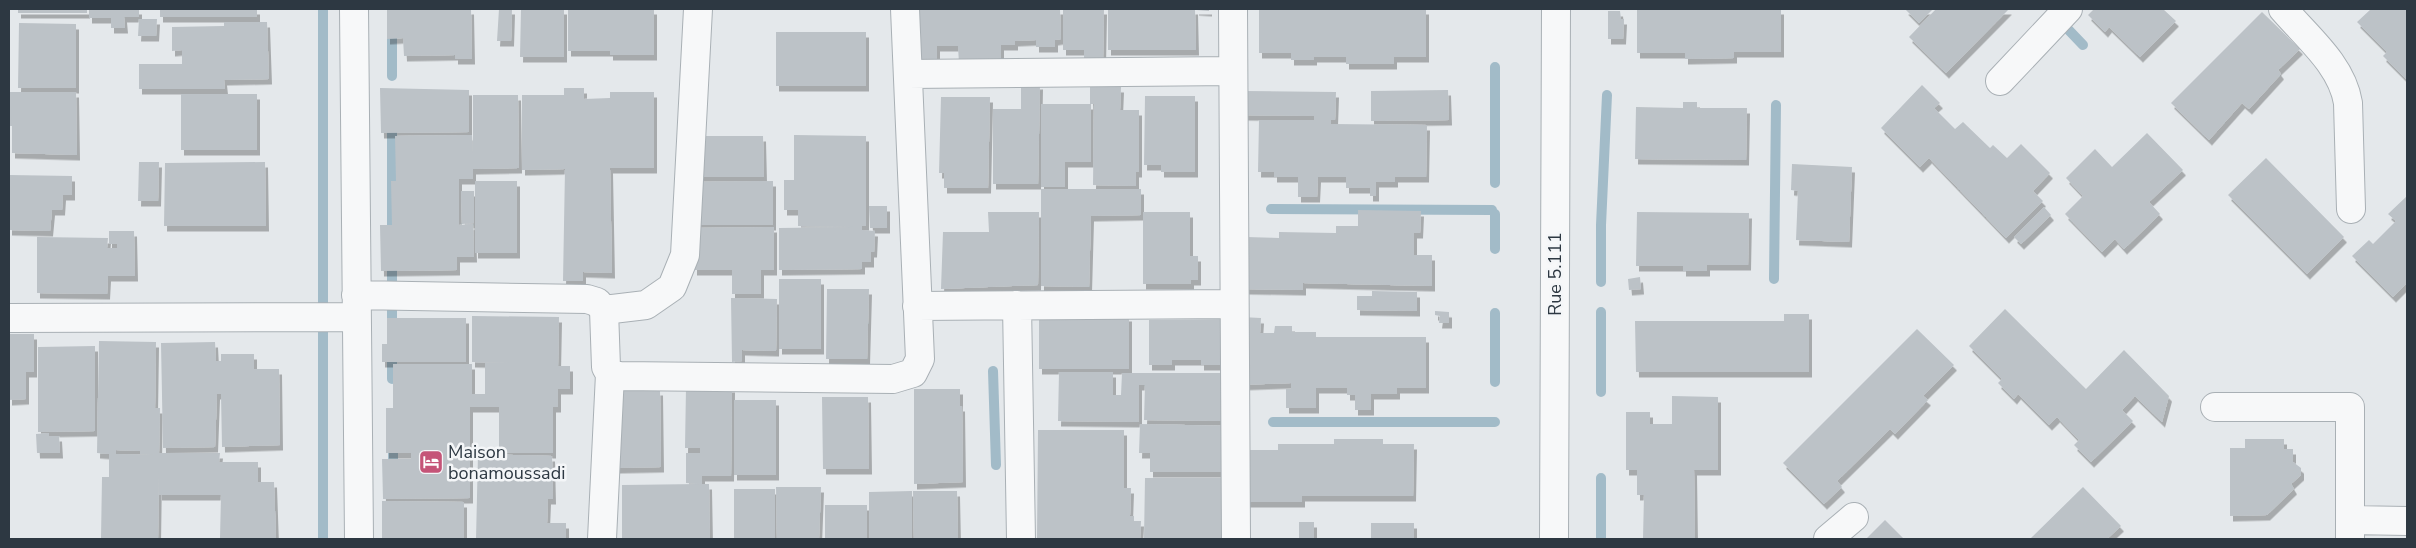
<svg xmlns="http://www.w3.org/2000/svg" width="2416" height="548" font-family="'Nunito Sans',sans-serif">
<defs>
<filter id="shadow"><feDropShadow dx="3" dy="5.5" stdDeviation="0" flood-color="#0004"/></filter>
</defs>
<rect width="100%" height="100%" fill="#e4e8eb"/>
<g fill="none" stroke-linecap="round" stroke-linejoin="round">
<path stroke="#a2bbc8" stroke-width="10" d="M323,9v530
M2065,20l-3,3 21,22
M1495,67v116
M392,76v-67
M1271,209l221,1
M1495,214v35
M392,238v-118
M392,257v73
M1774,279l2,-174
M1601,282v-57l6,-130
M1601,312v80
M1495,313v69
M392,350v29
M993,371l3,94
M1273,422h222
M393,440v33
M1601,478v61"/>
</g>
<path fill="#bcc2c7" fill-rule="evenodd" filter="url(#shadow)" d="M18,9h69v4h-69z
M89,9h50v8h-15l1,11h-14v-10h-22z
M160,9h97v8h-97z
M387,9h84l1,50h-17v-4l-51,1 -1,-18 -16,1z
M499,9h13l-1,32h-14z
M521,9h43v48h-44z
M568,9h86v46h-44v-4h-42z
M910,9h150l1,30 -6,1v7h-19v-7l-21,1v4h-14v17l-42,2 -1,-18h-21v13l-24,1z
M1063,9h41l-1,51h-19v-10h-21z
M1108,9h87l1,41h-88z
M1196,9h13v2l-13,-1z
M1259,9h167v48h-32v7h-48v-7h-32v3h-23v-7h-32z
M1637,9h144v43h-47v6l-49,1v-6h-48z
M1905,9h28l-14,14z
M1936,9h73l-63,64 -37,-36z
M2094,9h69l13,12 -36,36 -31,-30 -4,5 -17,-17z
M2371,9h36v71l-24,-24 4,-4 -30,-30z
M1608,11h12l1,8h3l-1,20h-15z
M2262,12l38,37 -22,21 3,4 -32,35 -7,-6 -33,37 -38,-37z
M139,19h18l-1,17h-18z
M224,22h43l2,57 -45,1 1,9h-86v-25h43v-14l-10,1v-24l52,-1z
M19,23l57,1v64h-58z
M776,32h90v54h-90z
M1040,84l-2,100h-45v-75h28v-24z
M1922,85l18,18 -6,5 21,21 8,-7 27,26 3,-3 14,13 14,-14 29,29 -17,18 10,10 -37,37 -77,-80 -9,9 -39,-39z
M1090,86l31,1 -1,23h19v62h-3v14l-43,-1 1,-81h-3v58h-26v25h-24v-83h49z
M380,88l89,2v42l-88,1z
M564,88h20v11l26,-1v-6h44v76h-44l2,105 -29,-1v9h-20l2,-112 -43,1v-75h42z
M1448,90l1,30 -78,1v-30z
M1241,91l95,1 -1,28h-4v4l96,1 -1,52h-31v5h-19v14h-6v-8h-24v-11h-28l-1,20h-19v-20h-24v-5h-16l1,-52h55v-4l-73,-1z
M9,92h67l1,63 -65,-2v-27h-3z
M181,94h76v56h-76z
M473,95h45l1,73 -46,1v10h-14v46l14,-1 1,33h-17v13l-76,1 -1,-46h12l-1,-44h5l-1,-45 77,-1 1,20z
M1145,96h50v76h-34v-7h-17z
M941,97h49l-2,91h-44v-15h-5z
M1683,102h14v6h50l-1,52 -111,-1 1,-52 47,1z
M2147,133l36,37 -34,32 11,12 -36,35 -9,-10 -13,13 -37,-38 18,-18 -17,-18 29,-29 17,18z
M794,135l72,1v90h-4v4l13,1 -1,21h-3v10h-9v7l-83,1v-42l74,-1 -55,-1v-16h-14v-30h10z
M693,136h70l1,41h-71z
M2266,158l78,79 -37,37 -79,-79z
M139,162h20l-1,39h-20z
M265,162l1,64h-102l1,-63z
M1792,164l60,3 -3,75 -53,-2 2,-49 -7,-1z
M9,175l63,1v19h-9l-1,15h-10l-2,21 -41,-1z
M475,181h42v72h-42z
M773,181v44h-79l1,-43z
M1041,189h100v26l-50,1 -2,71 -48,-1z
M461,191h13v32l-12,1z
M2407,196v87l-14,14 -41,-41 17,-16 4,4 23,-23 -8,-7z
M869,206h18v22h-17z
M2044,207l7,8 -30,29 -7,-7z
M1358,210l63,1 -1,22h-6v22h18v31l-129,-3v7l-58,-1 1,-52 33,1v-6l57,1v-7h22z
M988,212h51l-1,73 -97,4 2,-57h46z
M1143,212h47v44h8v24h-7v4h-48z
M1637,212l112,1 -1,52h-41v6h-24v-5h-47z
M774,227v43h-13v24h-29v-24h-38v-42z
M109,231h25l1,45h-27l-1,18 -70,-1v-56l71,1 -1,10h10v-4h-8z
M1640,277l1,12 -12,1 -1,-11z
M779,279h42v70h-42z
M827,289h42l-2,70h-41z
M1372,291l45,1v19l-60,-1v-14h15z
M731,298l46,1 -1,52 -34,-1v11l-10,1z
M2005,309l81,80 38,-39 45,46 -7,26 -27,-26 -13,14 11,11 -42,41 -17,-17 5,-5 -22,-23 -8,8 -31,-31 -4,5 -16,-16 4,-4 -33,-33z
M1435,311l14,1v11h-10l1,-7 -5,-1z
M1784,314h25v58h-173l-1,-51h149z
M1039,315l90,1v53h-90z
M472,316l87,1 -1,49h12v23h-12v18h-5v46h-54v-46h-29v91l-87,1 -1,-40h29v-6h-25v-45h7v-44h79v30h13v-31h26l-39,-1z
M1241,317l20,1 -1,15h14l1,-7h17v6h24v5h110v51h-29v6h-26v16h-16v-15h-8v-7h-31v20h-30v-19h5v-6l-52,2z
M387,318h79v44h-84v-18h5z
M1232,319v46h-31v-5h-29v5h-23v-45z
M1917,329l37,36 -31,31 5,4 -33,34 -5,-5 -53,52 5,6 -18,17 -41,-41z
M9,334h25v38h-8v27l-17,1z
M99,341l57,1 -1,66h5l-1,45h61l-1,9h39v20h16l2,57h-56l1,-44h-62v-26l-1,70h-57l1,-62h7v-23l-12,-1zM116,450l24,1v3l14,1 -38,-1z
M215,342l1,19h5v-7h33v15h25l1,76 -58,2 -1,-53h-4l-2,53 -52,1 -2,-105z
M95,346v85l-57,1v-85z
M1059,372h54v23h8l1,-22h101l-1,48 -78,-1 1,-35h-6v37l-81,-1z
M686,387h46l-1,89h-29v8h7l1,55h-88v-54l78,-1 -14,-1v-30h14v-5h-15z
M914,389h46v17h2l1,76 -49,2z
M617,390h43l1,77 -44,1z
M1672,396l46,1v73h-24l1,69h-52l1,-44h-7v-25h-11v-58h24v12h22z
M822,397h46l1,72h-46z
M734,400h42v75h-42z
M1140,424l92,2v46h-82v-19h-11z
M1038,430h86v58h7l-1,28h4v5h7l-1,18h-103z
M49,433v3h10l1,17h-23l-1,-19z
M1334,439h49v5h31l-1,52h-111v6h-56l1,-52h31v-6h56z
M2245,439h39v10h9v13l8,6v7l-10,9 3,5 -27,26 -37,1v-68h15z
M478,454l74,2 1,43h-5l-1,24h19v16h-90z
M1145,478h85l-1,61h-85z
M776,487h45l-2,52h-42z
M2083,487l38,39 -14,13h-77z
M734,489h41v50h-41z
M912,491v48h-43v-47z
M913,491h44l1,48h-44z
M382,501l82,1v37h-82z
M825,505h42v34h-42z
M1885,520l19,19h-38z
M1299,522h15v17h-15z
M1371,523h43v16h-43z"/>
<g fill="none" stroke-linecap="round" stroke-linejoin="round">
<defs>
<path id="minor" d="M354,9l5,530
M1233,9l3,530
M2283,9c24,28 59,56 65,94l3,106
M908,74l325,-3
M2000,81l68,-72
M356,295l231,4 10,3 7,8 2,57 4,7 -8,165
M1017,305l4,234
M917,306l317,-2
M604,310l42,-5 26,-18 13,-32 13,-246
M9,318l347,-1
M610,374l9,2 274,3 20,-6 7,-14 -15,-350
M2215,407h135v132
M2350,520l57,1
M1554,539l2,-530
M1828,539l26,-22"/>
</defs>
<use href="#minor" stroke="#a9b0b5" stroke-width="30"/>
<use href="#minor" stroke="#f7f8f9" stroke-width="28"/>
</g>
<defs>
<symbol id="hotel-square" viewBox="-11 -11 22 22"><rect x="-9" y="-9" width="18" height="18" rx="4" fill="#c55478" stroke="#f4f6f8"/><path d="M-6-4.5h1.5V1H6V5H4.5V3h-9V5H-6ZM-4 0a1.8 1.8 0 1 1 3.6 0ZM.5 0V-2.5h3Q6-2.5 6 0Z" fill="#fff"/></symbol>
</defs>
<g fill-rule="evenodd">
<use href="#hotel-square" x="417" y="448" width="28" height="28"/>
</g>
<g text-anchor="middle" stroke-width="5" stroke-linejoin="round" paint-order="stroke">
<g font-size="18" fill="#2d3842" stroke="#f4f6f8">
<text transform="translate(1555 274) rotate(-90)" y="6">Rue 5.111</text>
</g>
<g font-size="18" fill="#2d3842" stroke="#f4f6f8" text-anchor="start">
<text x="448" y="458">Maison<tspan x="448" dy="21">bonamoussadi</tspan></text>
</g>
</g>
<rect width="2416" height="548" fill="none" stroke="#2d3842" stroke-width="20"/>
</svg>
